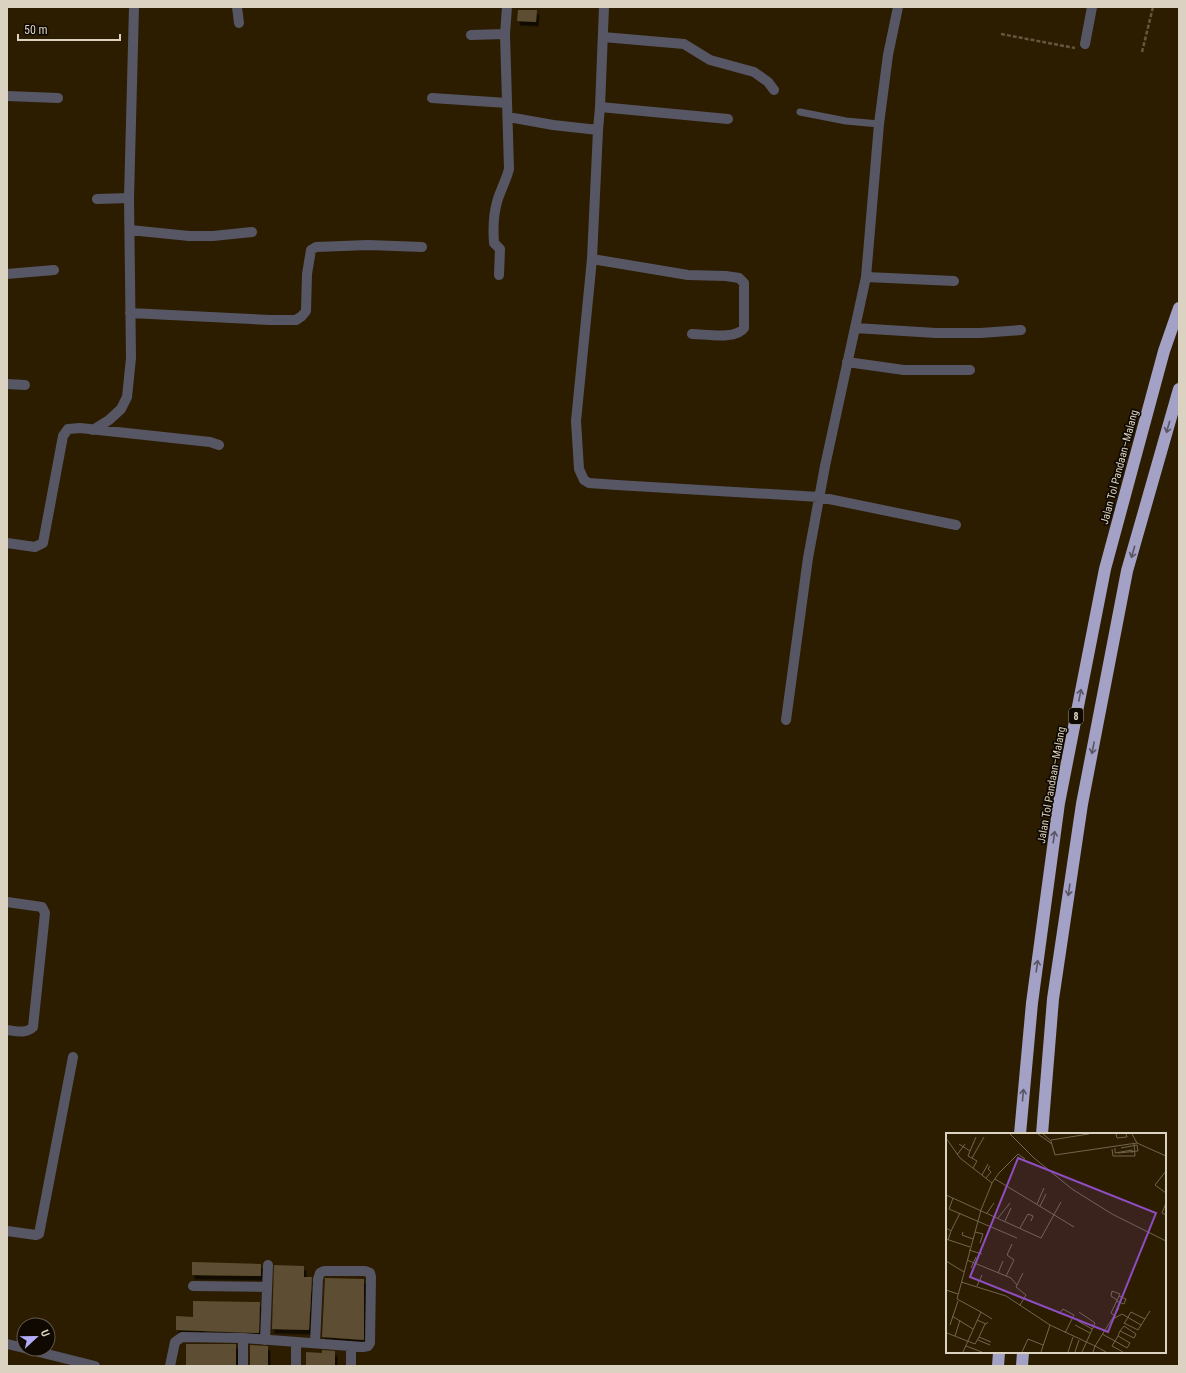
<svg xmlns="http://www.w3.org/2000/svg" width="1186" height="1373" font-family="'Roboto Condensed',sans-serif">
<defs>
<filter id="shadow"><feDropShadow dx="2.5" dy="4.5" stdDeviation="0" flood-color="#0009"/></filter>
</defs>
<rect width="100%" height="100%" fill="#2c1d01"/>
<path fill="#5d4d30" filter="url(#shadow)" d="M518,10h19l-1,12 -19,-1z
M192,1262l69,2v12l-69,-1z
M274,1265l30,1v11h8l-3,53 -37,-1z
M325,1278l39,1v61l-42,-3z
M193,1301l67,1 -1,31 -83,-3v-14l17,1z
M186,1344h50v22h-50z
M250,1345l18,1v20h-18z
M322,1350l13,1v15h-29v-14l16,1z"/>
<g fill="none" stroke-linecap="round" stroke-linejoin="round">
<path stroke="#64573f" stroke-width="2.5" stroke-dasharray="4 2" stroke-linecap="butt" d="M1001,34l74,14
M1142,52l11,-45"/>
<path stroke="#575665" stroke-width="7" d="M800,112l46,9 33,3"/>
<path stroke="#575665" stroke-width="10" d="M237,7l2,16
M604,7l-4,100 -2,23 -6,129 -16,162 3,48 5,11 5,3 28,2 202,12 137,28
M471,35l34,-1
M603,37l81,7 26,16 44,12 14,10 6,8
M1085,44l7,-37
M7,96l51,2
M432,98l75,5
M600,107l128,12
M508,117l45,8 45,5
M97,199l32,-1
M130,230l59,6h24l39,-4
M592,259l96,16 38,1 13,2 5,5v45c-8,12 -39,6 -52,6
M7,274l47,-4
M499,275l1,-26 -6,-6c-1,-14 -1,-27 3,-41 3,-11 9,-21 12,-33l-4,-135 2,-27
M866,277l88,4
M130,313l140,7h26l6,-4 4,-5 1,-37 4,-24 5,-3 52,-2 54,2
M855,328l81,5h45l40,-3
M847,362l57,8h66
M7,384l18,1
M93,430l16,-10 12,-11 6,-12 4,-39 -2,-160 5,-191
M7,543l28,4 8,-4 20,-107 5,-7 12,-1 130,14 9,3
M786,720l22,-162 17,-92 41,-189 13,-153 9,-69 10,-48
M7,902l35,5 3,6 -12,114c-7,7 -17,4 -26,3
M7,1231l29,4 3,-1 34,-177
M193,1286l74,1
M243,1338v28
M265,1340l3,-75
M296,1342v24
M7,1344l17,4
M27,1349l68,17
M170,1366l5,-24 7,-5 61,1 120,9 5,-1 2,-3 1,-66 -1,-4 -5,-2h-41l-4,2 -2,6 -3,64
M351,1366v-20"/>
<path stroke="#a3a1c6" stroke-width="12" d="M1020,1134l12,-131 27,-200 46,-234 59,-218 15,-43
M1042,1134l11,-135 29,-195 45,-233 52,-182
M998,1366l1,-14
M1022,1366l1,-14"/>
</g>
<defs><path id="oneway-shaft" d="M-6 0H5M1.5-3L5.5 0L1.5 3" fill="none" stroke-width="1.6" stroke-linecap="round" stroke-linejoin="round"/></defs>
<g stroke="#595564">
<use href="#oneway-shaft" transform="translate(1168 427) rotate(106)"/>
<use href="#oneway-shaft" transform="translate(1133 552) rotate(106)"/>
<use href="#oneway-shaft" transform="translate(1080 695) rotate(-79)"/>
<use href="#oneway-shaft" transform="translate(1093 748) rotate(101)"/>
<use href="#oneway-shaft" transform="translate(1054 837) rotate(-82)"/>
<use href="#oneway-shaft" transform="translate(1069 890) rotate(98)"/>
<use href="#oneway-shaft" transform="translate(1037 966) rotate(-82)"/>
<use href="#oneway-shaft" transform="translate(1023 1095) rotate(-85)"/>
</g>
<g text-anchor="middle" stroke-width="3.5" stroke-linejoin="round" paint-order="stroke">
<rect fill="#0f0901" stroke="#9e9688" stroke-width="1" x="1069" y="708" width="14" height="16" rx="3"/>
<g font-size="10" font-weight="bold" fill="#dbd2c2">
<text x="1076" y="720">8</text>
</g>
<g font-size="11" fill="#dbd2c2" stroke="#0f0901">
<text transform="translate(1119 467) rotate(-75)" y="4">Jalan Tol Pandaan–Malang</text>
<text transform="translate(1051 785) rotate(-80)" y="4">Jalan Tol Pandaan–Malang</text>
</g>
</g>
<g transform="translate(946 1133)">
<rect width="220" height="220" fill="#2c1d01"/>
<path fill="none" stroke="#72654e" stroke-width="1" d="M64,1l24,24 38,31 40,25 54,27M92,1l14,10M97,1l8,7 4,14 82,-12M170,1l1,4 10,-1 -1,-3M186,1l5,9 29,13M0,5l14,20 32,25M105,7l38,-6M13,11l11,7 -2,5 9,5 -4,7M169,15v5l17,-3v3M166,16l1,7h22l-1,-12M24,18l6,-14M172,20l20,-2 -1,-6 -16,3M11,22l8,-11M26,25l12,-21M220,38l-11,14 11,8M36,42l6,-11M40,45l5,-6 -3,-3 2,-3M49,46l79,48M0,62l95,43 20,-36M7,65l-4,11 68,29M220,70l-4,10 4,2M91,71l7,-16M94,73l6,-12M41,80l7,-10M52,85l12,-15M59,88l6,-13M0,95l5,3 -3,9M74,95l8,-14 5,2 -2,5M5,98l9,-18M17,99l-1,3 11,4M29,99l8,2 -3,9M0,106l24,8M23,117l13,4M21,127l44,18 6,7M0,128l18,11M25,135l5,-11M52,140l5,-12M60,143l8,-16 -7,-5 5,-11M15,149l45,14 44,29 45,21 24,-38M31,153l5,-11M0,157l12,4M170,168l8,3 2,-5 -7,-3M74,172l6,-10 -10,-8 7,-14M35,179l11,7M133,179l16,11 -13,29M113,181l4,-5 11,6 -9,18M6,183l21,13M169,183l-4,-3 9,-19 -8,-3 -1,5 6,4M167,186l9,-5 19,11M31,187l9,4 2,-2M132,188l14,8M178,190l14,7 12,-19M178,191l7,-12 14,7M4,192l8,-24M129,192l15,8M1,200l28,11 4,-7 12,5M156,201l13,7 -3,5 11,6M9,203l5,-16M172,203l12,7 -3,5 -12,-7 3,-5 2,-5 14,7 2,-4 -12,-8 -4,5M33,204l6,-13M32,207l12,5M20,213l16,6M17,219l18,-40 -24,-13 24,-89 11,-27 7,-10 19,-19 7,5M76,219l6,-13 15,6M95,219l9,-27M122,219l5,-15M129,219l4,-12M147,219l2,-6 11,6"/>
<path fill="#8e4dc0" fill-opacity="0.15" stroke="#8e4dc0" stroke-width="2" d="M72,25l138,55 -48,119 -138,-55z"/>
<rect width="220" height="220" fill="none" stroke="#dbd2c2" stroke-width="2"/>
</g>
<rect width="1186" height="1373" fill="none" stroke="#dbd2c2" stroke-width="16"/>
<g transform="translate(36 1337) rotate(68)"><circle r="19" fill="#0f0901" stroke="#61594e"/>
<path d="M0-3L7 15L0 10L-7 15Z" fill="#b3adf9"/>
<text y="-6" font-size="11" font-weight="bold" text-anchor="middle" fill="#dbd2c2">U</text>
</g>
<path d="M18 34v6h102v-6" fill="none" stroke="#dbd2c2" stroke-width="2"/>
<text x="24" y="34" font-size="12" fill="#dbd2c2" stroke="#0f0901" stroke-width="3" paint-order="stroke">50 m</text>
</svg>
